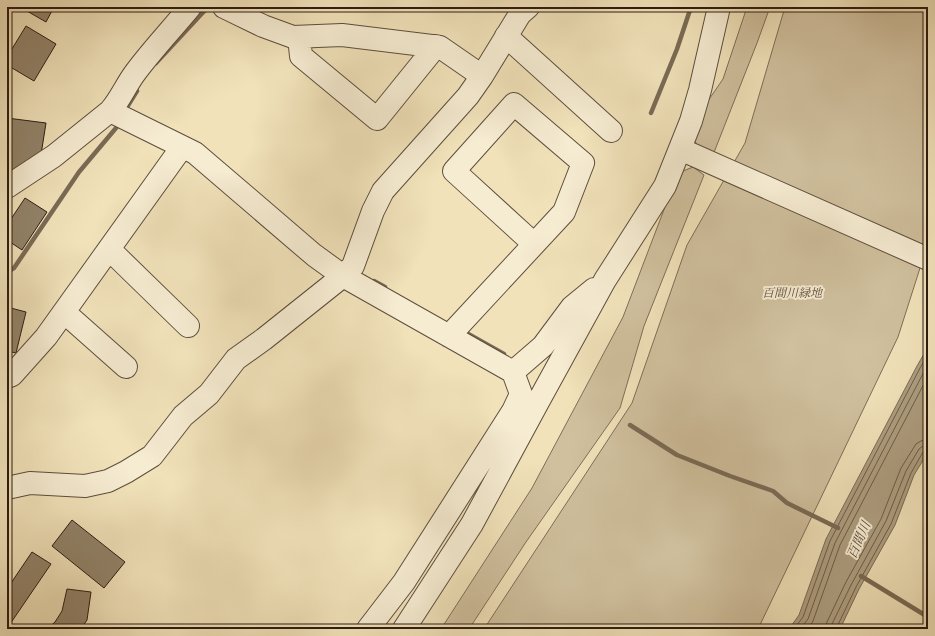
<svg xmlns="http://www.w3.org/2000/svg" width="935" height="636" font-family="'Old Standard TT','Noto Serif JP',serif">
<rect width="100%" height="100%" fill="#f1e2ba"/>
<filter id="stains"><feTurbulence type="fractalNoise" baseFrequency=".005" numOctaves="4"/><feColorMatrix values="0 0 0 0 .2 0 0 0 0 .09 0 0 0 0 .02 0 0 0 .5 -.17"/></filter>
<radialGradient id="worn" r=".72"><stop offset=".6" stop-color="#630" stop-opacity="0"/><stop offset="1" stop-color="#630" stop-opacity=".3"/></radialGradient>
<path fill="#d0c09e" stroke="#7e6e58" d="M747,7h23l-13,36 -44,112 -13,-6 -8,-12 9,-26 22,-32z
M785,7h143v236l-30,94 -140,292h-274l148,-226 55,-158 58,-102z
M693,167l11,8 -60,151 -24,82 -94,134 -57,87h-28l91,-141 91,-171 55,-144z"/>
<path fill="#ae9f81" stroke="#7a6b55" d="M928,347v105l-14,23 -19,50 -36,64 -19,40h-51l10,-14 27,-76 91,-173z"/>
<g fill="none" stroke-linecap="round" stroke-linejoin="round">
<path stroke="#6d5e4a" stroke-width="1" d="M794,629l9,-12 27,-76 90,-173 8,-13
M800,629l8,-10 27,-76 93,-179
M808,629l5,-8 27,-76 88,-169
M825,629l2,-7 19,-40 35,-63 20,-51 15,-24 5,-3 7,-2
M831,629l1,-5 19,-39 35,-64 20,-50 13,-22 4,-3 5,-1
M836,629l20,-42 35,-63 20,-51 12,-21 5,-2"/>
<path stroke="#7a6b55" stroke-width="4.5" d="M156,63l52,-56
M124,112l13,-21
M651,113l26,-64 14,-42
M7,272l7,-4 65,-96 37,-44 3,-6
M374,281l11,6
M463,331l41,23
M630,425l47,30 53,21 43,15 14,12 51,25
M861,576l67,41"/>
</g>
<path fill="#92836a" stroke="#2c1c13" d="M20,7h34l-8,15z
M26,26l30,18 -22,37 -27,-16v-8z
M7,118l39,5 -6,38 -33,20z
M25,198l22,14 -25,38 -15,-10v-15z
M7,307l19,5 -10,41 -9,-2z
M72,520l53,42 -21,26 -52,-42z
M32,552l19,12 -43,63 -1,-1v-37z
M67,589l24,3 -4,28 -6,9h-34l8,-7 7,-11z"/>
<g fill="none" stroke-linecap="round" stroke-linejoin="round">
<defs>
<path id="minor" d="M224,7l39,19 30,11 49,-2 98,12 42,29 38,-62 8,-7
M506,36l105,95
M299,37l2,19 76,63 59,-73
M110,111l85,42 119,102 29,21 170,96
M680,149l248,110
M7,187l47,-31 56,-45c10,-11 16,-26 25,-38 17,-23 37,-44 55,-66
M109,249l79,77
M64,312l62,55
M449,336l115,-124 19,-49 -69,-59 -60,67 80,73
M7,377l5,-2 34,-38 136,-190
M513,411l8,-17 -8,-22 30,-26 29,-39 22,-18
M7,488l23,-5 55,3 23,-5 18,-9 26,-16 31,-40 26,-22 27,-35 28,-20 79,-63 10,-10 20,-55 10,-20 85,-95 14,-20
M368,629l36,-47 109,-171 25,-9
M404,629l68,-105 66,-122 67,-122 60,-94 26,-65 9,-31 19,-83"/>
</defs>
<use href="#minor" stroke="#5d4e3d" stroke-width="24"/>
<use href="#minor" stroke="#f6ecd2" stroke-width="22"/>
</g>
<g text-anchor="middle" stroke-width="4" stroke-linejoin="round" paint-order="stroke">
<g font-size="12" font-style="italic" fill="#5d4d3d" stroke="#f6ecd2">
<text x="792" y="297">百間川緑地</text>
</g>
<g font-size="13" font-style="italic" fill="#60503f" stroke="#f6ecd2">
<text transform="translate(858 540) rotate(-66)" y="5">百間川</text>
</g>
</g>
<rect width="935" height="636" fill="none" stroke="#f1e2ba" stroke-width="24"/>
<rect x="8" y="8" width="919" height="620" fill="none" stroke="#2c1c13" stroke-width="2"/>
<rect x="12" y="12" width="911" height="612" fill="none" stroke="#2c1c13"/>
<rect width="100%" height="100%" filter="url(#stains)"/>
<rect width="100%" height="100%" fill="url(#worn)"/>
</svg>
